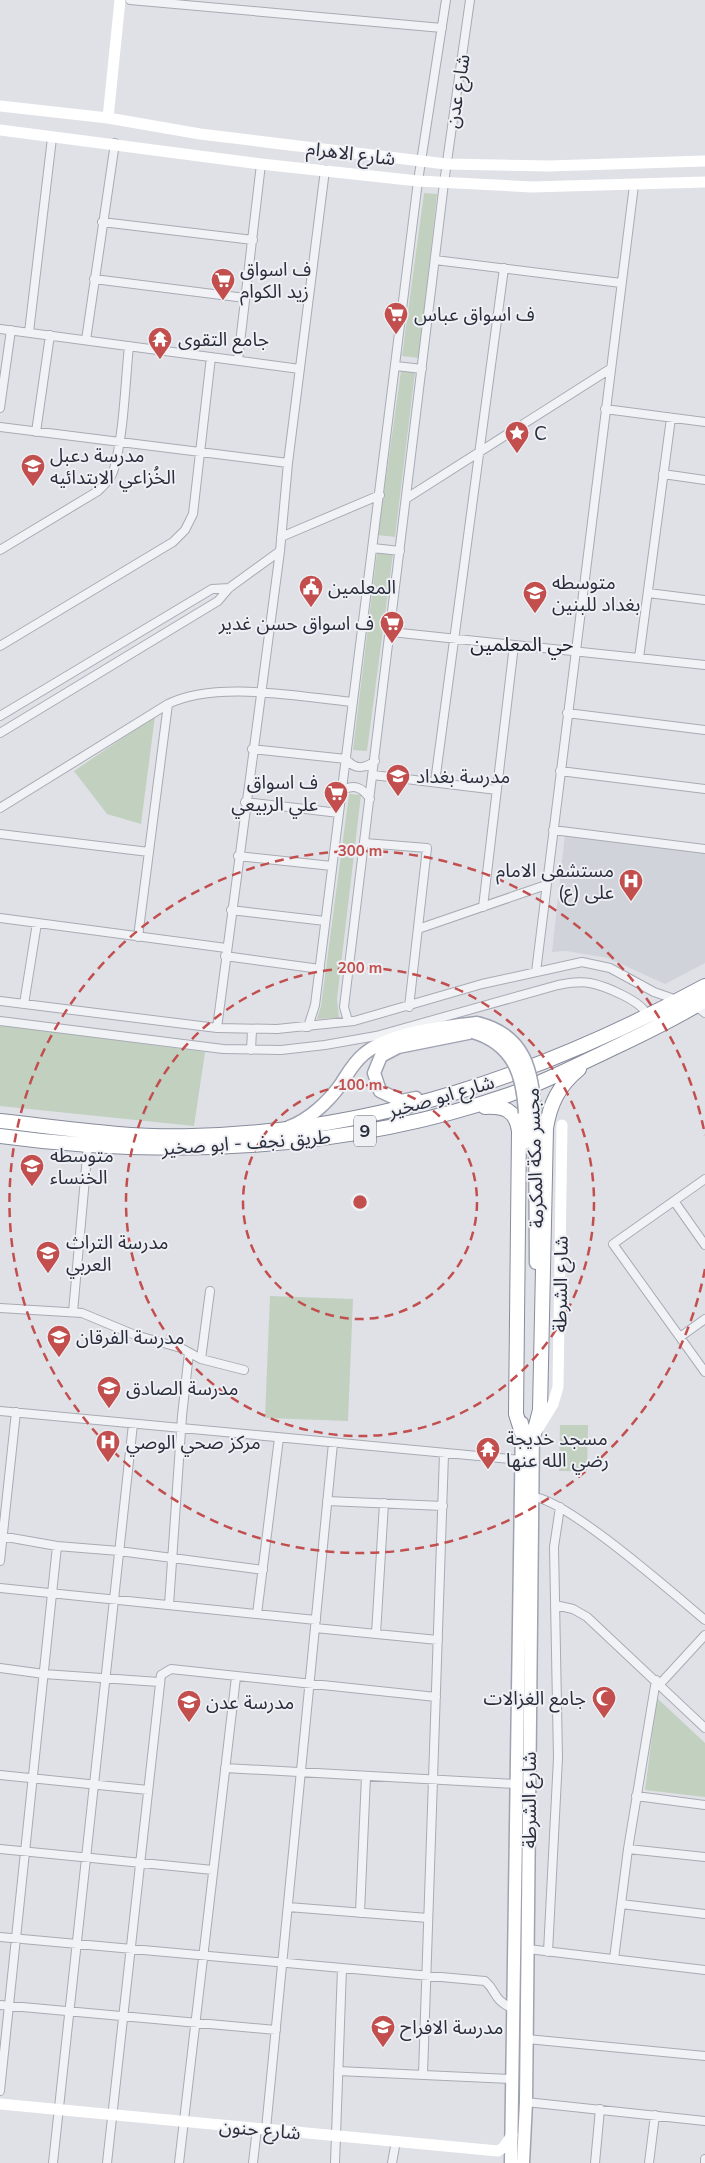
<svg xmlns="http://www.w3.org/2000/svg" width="705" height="2163" font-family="Mulish,'Noto Sans Arabic',sans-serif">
<rect width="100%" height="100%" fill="#dfe1e7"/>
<path fill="#d1d3db" d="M565,834l140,19v110l-40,21 -57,-26 -42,-7 -14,1z"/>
<path fill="#c2d0c0" d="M424,193l13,1 -18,164 -17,-2z
M401,371l14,1 -20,165 -17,-2z
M377,553l16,1 -26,197 -14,-1z
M155,716l-14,108 -34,-10 -33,-43z
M349,794l12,1 -24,204 2,19 -22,1 4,-13z
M0,1025l205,27 -11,74 -194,-20z
M270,1296l83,3 -5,122 -83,-3z
M560,1425h28l-1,46h-28z
M657,1698l48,45v54l-60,-7z"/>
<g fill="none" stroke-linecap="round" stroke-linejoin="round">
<defs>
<path id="street" d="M130,0l312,28
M102,222l151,18
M435,260l186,23
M94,279l151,19
M0,329l300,40
M29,332l23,-194
M86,340l29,-197
M238,360l23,-196
M396,366l26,3
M0,408l11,-78
M605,409l100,13
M0,427l288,36
M36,432l14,-97
M663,474l42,6
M407,498l203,-129
M281,537l99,-42
M373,548l27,3
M0,550l98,-59c7,-7 14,-13 16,-22 10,-36 11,-85 15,-123
M648,593l57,7
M391,632l314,33
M0,646l173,-104 12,-12 8,-16 18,-157
M639,658l32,-240
M567,713l138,17
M0,716l212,-127 17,-1
M0,733l218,-132 11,-13 51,-37
M252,749l94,10c9,11 18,10 29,2
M560,771l145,18
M373,775l124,15
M435,782l69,-514
M342,791c12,-8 21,-3 28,8
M245,802l94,11
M0,808l168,-104c49,-24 131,-7 185,-2
M553,830l152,19
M0,834l149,18
M365,843l62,5 -18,159
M238,856l94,10
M483,907l31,-262
M231,910l94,11
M0,918l226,30
M418,929l128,-44
M138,937l30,-233
M225,956l95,13
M536,972l98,-787
M0,1001l217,27 60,1 77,-8 128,-37 100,-22 28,6 44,24 23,8
M24,1004l13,-81
M696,1006l9,7
M0,1021l223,28 58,1 44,-5 51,-9 182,-51c11,-2 21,-4 32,-2 15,3 52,18 57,32
M354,1021h-6l-4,-14 100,-824 26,-183
M305,1027h3l7,-22 103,-824 28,-181
M217,1028l63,-477 8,-88 37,-293
M251,1050l1,-20
M705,1179l-92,65 92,128
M674,1201l31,44
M0,1308l82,5 53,22 46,13 20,11 43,11
M73,1312l15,-167
M680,1337l25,-18
M201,1359l9,-68
M0,1411l521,49
M533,1497c32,1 142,98 172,123
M327,1501l116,5
M0,1536l57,10 62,5 144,19
M0,1561l16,-149
M0,1588l316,32
M169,1605l13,-189 7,-63
M555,1605l18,4 14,8 118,111
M257,1614l22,-176
M315,1628l123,12
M376,1634l8,-131
M0,1668l44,6 115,8
M660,1684l45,-49
M225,1768l291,16
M0,1775l148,15
M636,1796l69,9
M0,1849l213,21
M628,1849l77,8
M621,1904l84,10
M288,1907l140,11
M360,1913l6,-137
M0,1937l485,44c13,11 6,17 28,28
M528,1949l177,21
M548,1952l10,-194 -4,-211 6,-40
M614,1959l14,-110 28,-169
M0,2005l276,25
M527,2039l178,17
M338,2071l174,8
M423,2074l21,-620
M0,2091l57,-545
M526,2102l179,19
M266,2129l67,-686
M53,2163l80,-739
M107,2163l54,-488 10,-6 265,28
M179,2163l57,-486
M253,2163l4,-35
M335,2163l7,-195
M392,2163l4,-22
M595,2163l5,-54
M649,2163l6,-48
M705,2163v-4"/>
<path id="primary" d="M416,1098l-15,3 -21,-10 -6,-18 7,-17 17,-9 75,-15
M535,1114l1,149
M289,1127c20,-7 40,-26 52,-43 7,-11 13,-22 23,-30 26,-22 81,-27 113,-31
M525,1143v-30
M511,2163l11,-740
M523,2163l3,-61 7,-674"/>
<path id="highway" d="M485,1107c19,-1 31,3 34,24l-3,283 6,19
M0,1121c64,7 127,17 192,15 183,-4 353,-63 513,-150
M0,1136c168,23 350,14 511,-42 31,-11 60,-26 90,-40 35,-17 71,-33 104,-54
M533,1437l7,-27 6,-282c4,-24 13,-43 33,-59"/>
</defs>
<use href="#street" stroke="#a8abb4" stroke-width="10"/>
<use href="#primary" stroke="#9fa3b1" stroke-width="15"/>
<use href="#highway" stroke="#878c9c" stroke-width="16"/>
<use href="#street" stroke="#f1f2f5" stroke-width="8"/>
<path stroke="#fff" stroke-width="11" d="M0,106l108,12 92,16 246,30 103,2 156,-5
M108,118l12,-118
M0,130l261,34 157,17 114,6 173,-5
M537,1430l16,-26 5,-17 4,-262
M0,2104l498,47 6,-4 8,-12"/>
<use href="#primary" stroke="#fff" stroke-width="12"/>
<use href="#highway" stroke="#fff" stroke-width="14"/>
<defs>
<path id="primary-bridge" d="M477,1023c49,12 55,48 58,91
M473,1032c40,12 50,42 52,81"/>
</defs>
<use href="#primary-bridge" stroke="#9fa3b1" stroke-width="15" stroke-linecap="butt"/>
<use href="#primary-bridge" stroke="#fff" stroke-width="12"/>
</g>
<g fill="none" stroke="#c24e4e" stroke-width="2.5" stroke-dasharray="9 6">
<circle cx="360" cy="1202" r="117"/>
<circle cx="360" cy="1202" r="234"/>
<path d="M705 1269A351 351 0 1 1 705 1135"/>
</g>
<defs>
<symbol id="supermarket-pin" viewBox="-11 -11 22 30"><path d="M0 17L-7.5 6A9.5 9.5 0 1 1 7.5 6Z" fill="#c24e4e" stroke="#eef0f4"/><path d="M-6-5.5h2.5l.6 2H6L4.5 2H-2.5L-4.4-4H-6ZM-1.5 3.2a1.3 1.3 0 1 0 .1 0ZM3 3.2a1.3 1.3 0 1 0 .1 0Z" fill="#fff"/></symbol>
<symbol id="temple-pin" viewBox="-11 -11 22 30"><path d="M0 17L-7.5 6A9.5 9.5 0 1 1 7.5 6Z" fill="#c24e4e" stroke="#eef0f4"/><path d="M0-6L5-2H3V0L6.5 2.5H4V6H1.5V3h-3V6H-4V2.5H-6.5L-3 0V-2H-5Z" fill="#fff"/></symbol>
<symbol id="sight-pin" viewBox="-11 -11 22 30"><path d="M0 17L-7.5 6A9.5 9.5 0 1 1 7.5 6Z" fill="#c24e4e" stroke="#eef0f4"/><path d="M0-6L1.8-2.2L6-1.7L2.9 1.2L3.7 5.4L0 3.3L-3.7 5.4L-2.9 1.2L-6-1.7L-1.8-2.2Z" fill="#fff"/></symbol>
<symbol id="school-pin" viewBox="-11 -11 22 30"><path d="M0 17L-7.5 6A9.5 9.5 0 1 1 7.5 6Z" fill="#c24e4e" stroke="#eef0f4"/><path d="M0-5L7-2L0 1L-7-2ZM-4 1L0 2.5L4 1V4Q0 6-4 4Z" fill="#fff"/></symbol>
<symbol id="civic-pin" viewBox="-11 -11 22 30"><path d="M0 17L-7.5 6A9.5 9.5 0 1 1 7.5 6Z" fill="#c24e4e" stroke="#eef0f4"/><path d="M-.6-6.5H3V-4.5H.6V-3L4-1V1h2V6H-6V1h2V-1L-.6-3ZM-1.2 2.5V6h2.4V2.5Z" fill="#fff"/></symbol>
<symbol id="hospital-pin" viewBox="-11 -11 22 30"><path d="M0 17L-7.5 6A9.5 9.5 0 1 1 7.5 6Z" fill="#c24e4e" stroke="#eef0f4"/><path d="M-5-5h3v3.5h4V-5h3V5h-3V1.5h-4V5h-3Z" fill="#fff"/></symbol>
<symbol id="mosque-pin" viewBox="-11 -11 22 30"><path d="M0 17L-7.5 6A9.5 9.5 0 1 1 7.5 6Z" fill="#c24e4e" stroke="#eef0f4"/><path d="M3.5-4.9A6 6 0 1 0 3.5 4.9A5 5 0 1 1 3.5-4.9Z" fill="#fff"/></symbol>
</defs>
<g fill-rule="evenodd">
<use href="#supermarket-pin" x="209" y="266" width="28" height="38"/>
<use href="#supermarket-pin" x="382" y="300" width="28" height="38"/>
<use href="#temple-pin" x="146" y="325" width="28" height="38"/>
<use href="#sight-pin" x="503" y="419" width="28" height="38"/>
<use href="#school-pin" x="19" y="452" width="28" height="38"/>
<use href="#civic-pin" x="297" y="573" width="28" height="38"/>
<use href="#school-pin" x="521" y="579" width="28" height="38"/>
<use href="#supermarket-pin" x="378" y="609" width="28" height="38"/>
<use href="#school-pin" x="384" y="762" width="28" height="38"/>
<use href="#supermarket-pin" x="322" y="779" width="28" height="38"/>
<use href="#hospital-pin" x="617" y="867" width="28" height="38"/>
<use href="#school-pin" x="18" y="1152" width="28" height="38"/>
<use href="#school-pin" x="34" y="1239" width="28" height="38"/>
<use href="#school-pin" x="45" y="1323" width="28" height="38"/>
<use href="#school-pin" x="95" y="1374" width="28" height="38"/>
<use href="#hospital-pin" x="94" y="1428" width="28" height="38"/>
<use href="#temple-pin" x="474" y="1435" width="28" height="38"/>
<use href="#mosque-pin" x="590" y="1684" width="28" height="38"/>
<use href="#school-pin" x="175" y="1688" width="28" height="38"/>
<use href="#school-pin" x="369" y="2013" width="28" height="38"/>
</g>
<g text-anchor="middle" stroke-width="4" stroke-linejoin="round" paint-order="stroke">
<rect fill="#eef0f4" stroke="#646873" stroke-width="1" x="354" y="1115.5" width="22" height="31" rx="4"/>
<g font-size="18" font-weight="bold" fill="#292d3c">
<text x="365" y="1137">9</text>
</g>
<g font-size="19" fill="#292d3c" stroke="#eef0f4">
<text transform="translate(457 91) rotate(-81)" y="7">شارع عدن</text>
<text transform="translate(351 153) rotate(7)" y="7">شارع الاهرام</text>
<text transform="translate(441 1096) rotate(-16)" y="7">شارع ابو صخير</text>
<text transform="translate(246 1142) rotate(-4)" y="7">طريق نجف - ابو صخير</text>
<text transform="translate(534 1158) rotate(-92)" y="7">مجسر مكة المكرمة</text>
<text transform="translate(560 1284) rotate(-89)" y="7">شارع الشرطة</text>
<text transform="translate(529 1800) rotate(-90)" y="7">شارع الشرطة</text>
<text transform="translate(260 2129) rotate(5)" y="7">شارع حنون</text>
</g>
<g font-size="19" fill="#292d3c" stroke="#eef0f4" text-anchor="start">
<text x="240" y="276">ف اسواق<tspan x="240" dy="22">زيد الكوام</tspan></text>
<text x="414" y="321">ف اسواق عباس</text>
<text x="178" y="346">جامع التقوى</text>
<text x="534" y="440">C</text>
<text x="50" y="462">مدرسة دعبل<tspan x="50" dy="22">الخُزاعي الابتدائيه</tspan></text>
<text x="552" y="589">متوسطه<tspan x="552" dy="22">بغداد للبنين</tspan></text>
<text x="328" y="594">المعلمين</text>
<text x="374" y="630" text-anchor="end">ف اسواق حسن غدير</text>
<text x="416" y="783">مدرسة بغداد</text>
<text x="318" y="789" text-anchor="end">ف اسواق<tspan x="318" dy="22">علي الربيعي</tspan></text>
<text x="614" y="877" text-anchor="end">مستشفی الامام<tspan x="614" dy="22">علی (ع)</tspan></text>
<text x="50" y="1162">متوسطه<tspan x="50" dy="22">الخنساء</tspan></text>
<text x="66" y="1249">مدرسة التراث<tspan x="66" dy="22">العربي</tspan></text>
<text x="76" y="1344">مدرسة الفرقان</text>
<text x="126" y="1395">مدرسة الصادق</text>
<text x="506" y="1445">مسجد خديجة<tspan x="506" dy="22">رضي الله عنها</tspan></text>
<text x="126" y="1449">مركز صحي الوصي</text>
<text x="586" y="1705" text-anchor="end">جامع الغزالات</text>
<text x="206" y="1709">مدرسة عدن</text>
<text x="400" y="2034">مدرسة الافراح</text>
</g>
<g font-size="20" fill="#1b1f2d" stroke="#eef0f4">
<text x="522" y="651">حي المعلمين</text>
</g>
</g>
<circle cx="360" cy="1202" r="8" fill="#c24e4e" stroke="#eef0f4" stroke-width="2.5"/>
<g font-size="15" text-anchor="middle" font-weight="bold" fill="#c24e4e" stroke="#eef0f4" stroke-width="4" stroke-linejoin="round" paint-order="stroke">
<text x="360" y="856">300 m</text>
<text x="360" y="973">200 m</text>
<text x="360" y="1090">100 m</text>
</g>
</svg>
